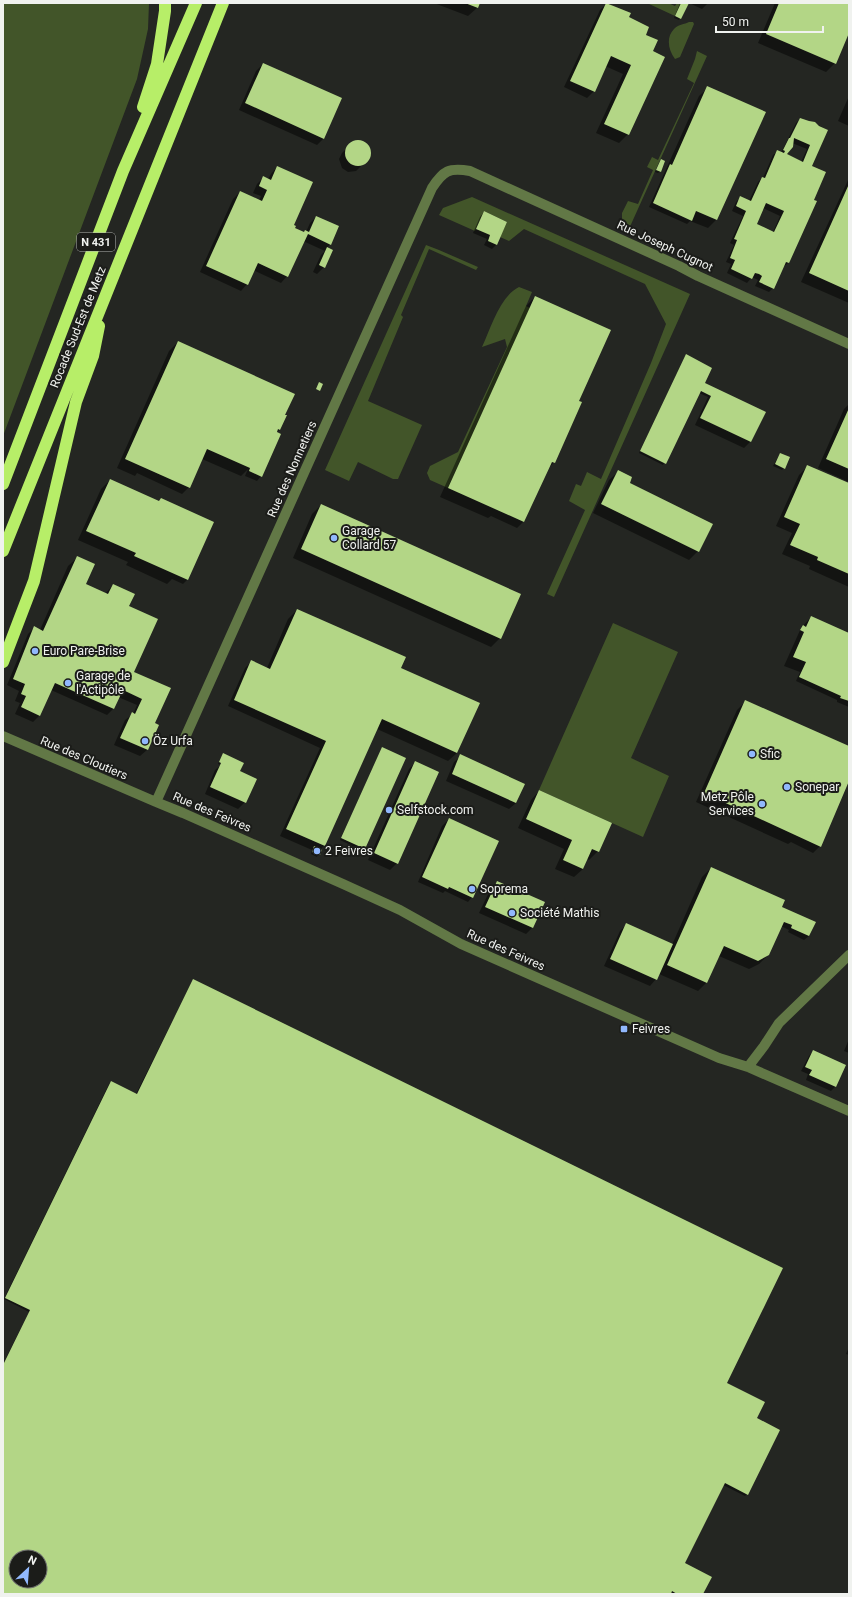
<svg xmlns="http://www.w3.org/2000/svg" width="852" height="1597" font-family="Roboto,sans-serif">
<rect width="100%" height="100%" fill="#242622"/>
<path fill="#425529" d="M3,3h146l-1,26 -11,50 -134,357z
M647,3h21l7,3 2,-3h4l-6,13z
M689,22h4l1,2 -14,33 -5,2c-7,-9 -9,-22 -1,-30 3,-4 11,-5 15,-7z
M697,51l10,5 -79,175 -6,-5v-13l6,-12 10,3 15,-34 -6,-3 5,-10 6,3 36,-77 -7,-4 8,-20z
M472,197l218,97 -136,303 -7,-3 38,-84 -16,-9 7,-17 5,2 6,-14 14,7 50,-116 15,-39 -21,-40 -121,-55 -15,12 -9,-4 7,-15 -23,-11 -9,20 -36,-16 4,-7z
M426,245l13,5 39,17 -2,3 -47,-21 -28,66 2,2 -35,84 54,24 -24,54h-5l-35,-17 -9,19 -24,-11z
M519,287l13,5 -6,14 4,2 -82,180 -18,-8 -3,-7 3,-7 28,-14 49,-105 -2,-8 -23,8c9,-19 18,-51 37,-60z
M613,623l65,29 -47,106 38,18 -26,61 -104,-47z"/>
<path fill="#0007" fill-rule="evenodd" d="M434,3h45l-2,5 -9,8z
M607,3l22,11 -2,4 17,17 8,17 -24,82 -9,9 -23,-10 27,-59 -18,-8 -11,25 -7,7 -23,-11 36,-77z
M680,3h8l-9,17 -5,-2z
M689,3h19l-6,6z
M774,3h75v28l-14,32 -9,9 -68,-29 17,-40z
M263,64l61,74 -7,7 -78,-35 17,-39z
M708,88l8,132 -8,8 -18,-7 -3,3 -38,-17 50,-111z
M849,96v30l-11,-5z
M800,119l15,4 12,7 -16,36 1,35 3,1 -27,61 -5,4 -10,21 -4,4 -14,-6 3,-6 -6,-3 -5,6 -20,-10 4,-9 -5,-2 8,-17 -4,-2 13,-27 -11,-5 4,-9 4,-4 9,3 9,-19 4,-4h1l10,-23 5,-4 3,2 15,-30zM792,143l15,6 -6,13 -16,-7zM763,208l17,8 -7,16 -17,-7z
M361,142l8,6 1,9 -14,14 -8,1 -6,-4 -3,-9 3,-6 10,-10z
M661,160l-1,11 -2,2 -3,-1z
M277,167l17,62 9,4 3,-1 4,-9 6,-6 14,27 -3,4 -3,19 -7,7 -4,-2 8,-17 4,-4 -22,-10 -16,35 -6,7 -28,-13 -6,14 -6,7 -41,-19 33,-73 7,-7 19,9 2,-5 -8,-3 4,-9 7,-7 4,2 3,-5z
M849,178v125l-48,-21z
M484,212l22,10 -10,23 -4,4 -8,-4 3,-6 -14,-6 7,-16z
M535,297l43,103 -24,62 -7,8 -23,51 -7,7 -26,-12 -3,2 -48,-21 86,-191z
M178,342l106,73 -4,15 -4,3 -15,43 -4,5 -12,-5 3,-7 -7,7 -39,-17 -13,28 -7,7 -45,-21 -2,3 -18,-8 52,-117z
M685,357l19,27 46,58 -6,6 -49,-23 13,-28 -9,-4 -36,72 -24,-12z
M849,404v78l-31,-14 26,-59z
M780,454l4,14 -2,2 -9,-4z
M808,466l41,18v103l-40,-18 1,-3 -28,-12 10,-21 -16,-7 23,-51z
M618,472l10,11 70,68 -9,9 -96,-47 16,-33z
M110,480l89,73 -12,27 -4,4 -11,-5 -5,5 -41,-19 2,-3 -50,-22 23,-51z
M321,505l179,133 -9,9 -198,-89 19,-44z
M77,558l7,27 21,9 8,-9 15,22 5,65 21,52 4,1 -11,25 -7,6 -26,-11 11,-25 8,-6 4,-9 -19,-8 -5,12 -6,6 -56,-25 -12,26 -6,6 -18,-8 5,-11 -5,-2 4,-10 -12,-6 21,-51 6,-6 6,2 28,-64z
M297,610l103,58 57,85 -9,8 -71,-32 -53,117 -4,4 -3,7 -6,-3 1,-4 -32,-14 40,-88 -92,-42 17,-38 6,-6 16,6 21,-49z
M811,617l38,17v73l-12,-5v-2l-41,-19 4,-9 -16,-6 17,-38z
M746,701l103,46v32l-29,67 -7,7 -22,-11 -3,2 -92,-42 41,-92z
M381,750l24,8 -42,93 -23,-11z
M223,754l16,17 16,8 -10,23 -7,7 -33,-15 10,-24 6,-5 -3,-1z
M461,756l55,47 -7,6 -63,-28 8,-19z
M415,763l-18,100 -7,7 -22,-10 41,-91z
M539,791l59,60 -9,9 -2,-1 -4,10 -9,8 -19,-8 9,-20 -46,-21 13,-28z
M449,819l23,78 -4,5 -23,-11 -2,2 -25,-11 24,-56z
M711,868l70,40 28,28 -5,4 -16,-8 1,-2 -8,-4 -13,29 -9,9 -10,5 -30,-13 -12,26 -9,9 -39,-17 -3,5 -6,7 -46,-20 16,-35 7,-7 45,21 30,-68z
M497,882l35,46 -6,6 -47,-21 12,-25z
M193,980l532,404 31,35 -9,75 -2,2 -22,-11 -39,78 18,31h-30l-2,-1 -1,1h-666v-230l26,-52 -25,-13 105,-215 2,-2 25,12zM16,1557h24v24h-24z
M849,1039v14l-5,-2z
M813,1051l32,15 -10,21 -4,4 -25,-11 2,-6 -7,-3 8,-15z
M849,1347v8l-3,-1z"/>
<path fill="#b3d686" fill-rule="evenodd" d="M465,3h15l-2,5z
M606,3l25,10 -2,4 20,10 -3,8 12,5 -5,11 12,6 -36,78 -25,-11 27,-59 -20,-9 -16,36 -25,-11z
M681,3h8l-8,16 -6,-3z
M779,3h70v30l-13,31 -70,-30z
M263,63l79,35 -18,41 -79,-36z
M707,86l59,26 -49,108 -21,-9 -4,10 -39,-18 17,-39 2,1z
M800,118l9,3 6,1 4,4 9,4 -16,36 14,6 -12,28 3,1 -27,60 -1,2 -3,-1 -12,27 -15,-7 3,-6 -3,-2 -4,-1 -3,6 -21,-10 4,-9 -5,-2 7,-18 -3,-1 12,-28 -10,-5 4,-10 11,5 11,-24 3,1 12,-28 7,3 1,-2 -2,-1 6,-12h1zM794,138l16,7 -7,17 -16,-8 6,-7zM766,203l18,8 -10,21 -17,-8z
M345 153a13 13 0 1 1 26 0a13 13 0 1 1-26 0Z
M661,159l4,2 -4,11 -5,-2z
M277,166l36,16 -19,43 2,1 -1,2 9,4 1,-2 4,2 7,-16 23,10 -8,19 -23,-11 -20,43 -30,-14 -10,22 -42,-19 34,-75 22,10 5,-11 -8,-4 4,-10 8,4z
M849,184v107l-40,-18z
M484,211l23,11 -10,23 -9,-4 2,-6 -14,-6z
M327,247l6,3 -8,18 -6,-3z
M535,296l76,34 -32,71 3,1 -27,61 -3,-1 -28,60 -76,-34z
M178,341l117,53 -10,21h2l-7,15 -2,-1 -1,3 4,2 -19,43 -13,-6 1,-3 -43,-19 -17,39 -65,-29z
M686,354l26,14 -7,15 61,29 -15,30 -51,-24 11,-22 -10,-5 -35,73 -26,-13z
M319,382l4,2 -3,7 -4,-2z
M849,408v61l-23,-10z
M780,453l10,4 -5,12 -10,-5z
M807,465l42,18v91l-32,-14 1,-3 -28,-12 10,-21 -16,-7z
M618,470l14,7 -2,6 83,41 -14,28 -98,-48z
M110,479l49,22 2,-3 53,24 -26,58 -54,-24 2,-3 -50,-22z
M321,504l200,90 -20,45 -200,-90z
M77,556l18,8 -9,20 22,10 5,-10 22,10 -6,12 29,13 -24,53 37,16 -16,35 4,2 -11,25 -28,-12 12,-26 3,2 7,-15 -19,-9 -9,19 -59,-26 -15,33 -19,-9 5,-11 -5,-2 4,-10 -12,-5 21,-53 9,5z
M297,609l109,48 -5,11 79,35 -23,50 -75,-34 -57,127 -39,-17 40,-88 -92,-41 17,-40 19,9z
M811,616l38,17v68l-9,-3 1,-2 -42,-19 7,-15 -13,-5 11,-25 -4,-2 3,-5 3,2z
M745,700l104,46v35l-28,66 -117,-54z
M382,747l24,11 -41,91 -24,-11z
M223,753l21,10 -4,8 17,8 -11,24 -36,-16 11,-24 -2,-1z
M460,754l65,30 -9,19 -64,-29z
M415,761l24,11 -41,92 -24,-11z
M539,790l73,33 -13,29 -7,-3 -9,20 -20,-9 9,-20 -46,-21z
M449,818l50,23 -26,57 -24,-11 -1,2 -26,-12z
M314,846l8,4 -2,5 -8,-3z
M711,867l74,33 -3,7 34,15 -7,14 -18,-8 1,-3 -8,-3 -15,33 -11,6 -34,-15 -17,37 -40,-18z
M497,881l48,21 -12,26 -48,-21z
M626,923l47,21 -16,36 -47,-21z
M193,979l590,289 -56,115 38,19 -8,16 23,12 -32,65 -23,-12 -40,80 27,14 -9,17h-26l-5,-3 -1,3h-668v-229l27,-55 -25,-12 106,-217 26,13zM16,1557h24v24h-24z
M813,1050l33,15 -10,22 -27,-12 3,-5 -7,-3z"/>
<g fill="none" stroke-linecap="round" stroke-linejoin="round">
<path stroke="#627846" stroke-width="10" d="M3,736l153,66 27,11 160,71 57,26 61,34 258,114 29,9 101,44
M156,802l276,-614c11,-17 17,-21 38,-17l209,95 19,10 151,68
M748,1067l16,-21 15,-23 70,-68"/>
<path stroke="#b7ee68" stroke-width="12" d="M143,107l14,-43 8,-53v-8
M3,484l120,-313 73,-168
M3,551l220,-548
M3,662l31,-81 42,-179 17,-46 6,-30"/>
</g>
<g fill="#91b8fd" stroke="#1b1c19" stroke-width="1.5">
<circle cx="334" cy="538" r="4"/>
<circle cx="35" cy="651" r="4"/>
<circle cx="68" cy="683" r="4"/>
<circle cx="145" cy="741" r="4"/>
<circle cx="752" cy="754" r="4"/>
<circle cx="787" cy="787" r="4"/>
<circle cx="762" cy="804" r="4"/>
<circle cx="389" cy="810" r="4"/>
<circle cx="317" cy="851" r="4"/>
<circle cx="472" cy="889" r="4"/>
<circle cx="512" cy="913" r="4"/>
<rect x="620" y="1025" width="8" height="8" rx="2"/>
</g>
<g text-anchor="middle" stroke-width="4" stroke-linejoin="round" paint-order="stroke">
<rect fill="#1b1c19" stroke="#b0b2af" stroke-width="1" x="77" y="233" width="38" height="18" rx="3"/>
<g font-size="11" font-weight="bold" fill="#f0f2ef">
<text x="96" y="246">N 431</text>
</g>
<g font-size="12" fill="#f0f2ef" stroke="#1b1c19">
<text transform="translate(665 246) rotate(25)" y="4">Rue Joseph Cugnot</text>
<text transform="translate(78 327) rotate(-68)" y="4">Rocade Sud-Est de Metz</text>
<text transform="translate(292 469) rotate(-66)" y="4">Rue des Nonnetiers</text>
<text transform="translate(84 758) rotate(23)" y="4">Rue des Cloutiers</text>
<text transform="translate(212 812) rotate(23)" y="4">Rue des Feivres</text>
<text transform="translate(506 950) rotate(24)" y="4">Rue des Feivres</text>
</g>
<g font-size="12" fill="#f0f2ef" stroke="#1b1c19" text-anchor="start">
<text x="342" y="535">Garage<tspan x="342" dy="14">Collard 57</tspan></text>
<text x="43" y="655">Euro Pare-Brise</text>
<text x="76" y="680">Garage de<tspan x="76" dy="14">l'Actipôle</tspan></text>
<text x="153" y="745">Öz Urfa</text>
<text x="760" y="758">Sfic</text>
<text x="795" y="791">Sonepar</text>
<text x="754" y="801" text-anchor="end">Metz Pôle<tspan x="754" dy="14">Services</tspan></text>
<text x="397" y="814">Selfstock.com</text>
<text x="325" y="855">2 Feivres</text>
<text x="480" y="893">Soprema</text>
<text x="520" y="917">Société Mathis</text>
<text x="632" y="1033">Feivres</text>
</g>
</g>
<rect width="852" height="1597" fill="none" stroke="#f0f2ef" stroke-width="8"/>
<g transform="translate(28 1569) rotate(26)"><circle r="19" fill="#1b1c19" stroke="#70726f"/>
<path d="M0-3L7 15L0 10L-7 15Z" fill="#91b8fd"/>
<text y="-6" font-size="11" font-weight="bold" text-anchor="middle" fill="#f0f2ef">N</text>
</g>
<path d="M716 26v6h107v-6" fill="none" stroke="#f0f2ef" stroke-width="2"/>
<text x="722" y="26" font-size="12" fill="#f0f2ef" stroke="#1b1c19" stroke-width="3" paint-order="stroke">50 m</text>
</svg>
